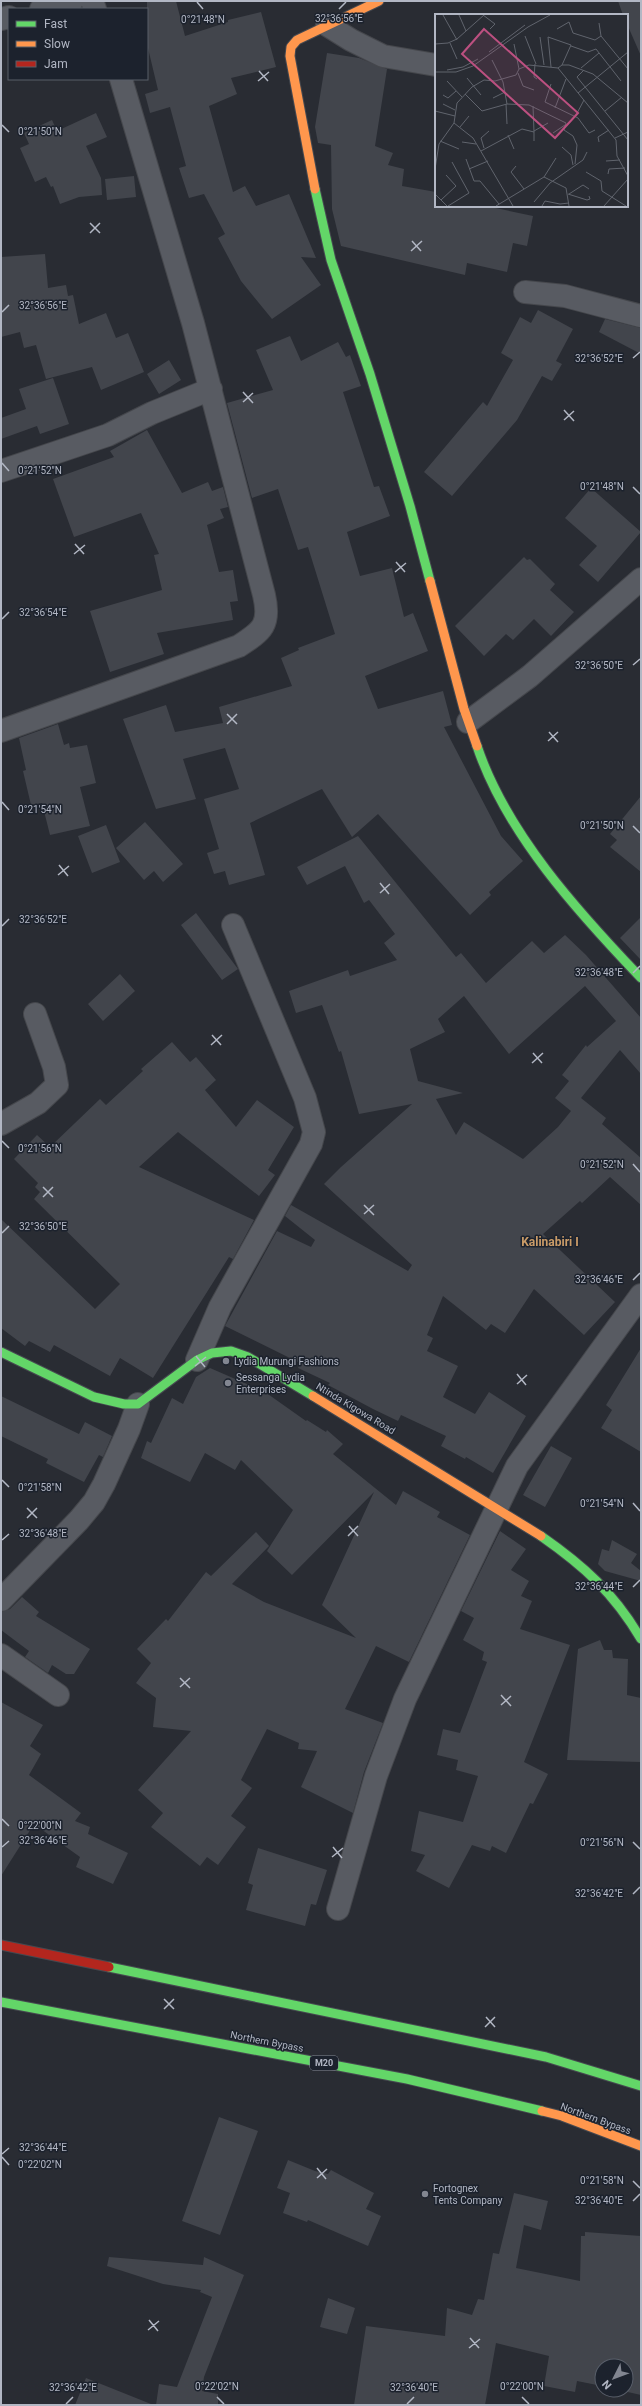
<svg xmlns="http://www.w3.org/2000/svg" width="642" height="2406" font-family="Roboto,sans-serif">
<rect width="100%" height="100%" fill="#292c33"/>
<path fill="#42454c" fill-rule="evenodd" d="M147,1h29l9,35 43,-14v-2l33,-8 15,55 -45,11 6,16 -28,12 24,86 12,-6 11,20 33,-12 27,64 -15,-1 20,28 -49,34 -31,-38 -23,-43 7,-4 -21,-40 -15,4 -10,-30 7,-2 -16,-59 -20,6 -5,-19 13,-4 -11,-46z
M618,1h23v55l-14,-32v-9h-4z
M327,53l32,5 28,11 -12,77 18,7 -5,12 16,4 -2,17 34,6v14h50l47,10 -6,30 -14,-3 -6,29 -40,-9 -2,12 -124,-29 -9,-37 -1,-64 -13,-2 -3,-16z
M96,113l11,24 -21,9 15,32 1,17 -23,2 -19,7 -7,-18 -2,1 -5,-10 -11,5 -15,-34 9,-4 -5,-11 28,-13 5,11z
M134,176l2,21 -29,3 -2,-21z
M45,254l3,34 18,-3 2,11 5,-1 6,29 27,-11 10,25 12,-5 16,39 -43,18 -9,-23 -46,12 -10,-34 -12,3 -4,-16 -19,5v-80z
M538,310l35,19 -17,32 6,3 -10,17 -10,-5 -25,44 -65,76 -28,-24 59,-70 4,4 26,-46 -12,-7 19,-36 11,6z
M605,319l36,9v26l-42,-22z
M290,336l11,25 37,-19 8,15 4,-2 11,31 -18,6 31,95 5,-1 11,30 -43,16 13,44 32,-8 12,49 9,-4 15,38 -63,25 13,33 65,-18 9,34 -8,2 57,109 22,25 -34,31 2,3 -21,20 -92,-101 -26,23 -30,-48 -72,34 15,52 -36,10 -4,-14 -11,3 -7,-21 12,-4 -15,-50 35,-10 -14,-41 -42,11 13,40 -40,10 -33,-90 43,-14 9,27 48,-9 -4,-16 73,-21 -11,-28 18,-8 -1,-2 37,-14 -27,-87 -10,3 -20,-61 -26,9 -25,-95 46,-13 -17,-40z
M169,360l12,20 -22,14 -12,-20z
M53,378l16,46 -29,10 -3,-8 -36,13v-21l25,-9 -7,-20z
M147,430l35,63 26,-11 4,9 11,-4 5,20 -8,2 4,9 -17,7 12,47 14,-2 5,31 -8,1 3,18 -76,13 7,21 -54,18 -20,-61 72,-21 -8,-35 5,-1 -18,-41 -67,24 -21,-58 61,-22 -4,-6z
M591,488l50,44 -43,50 -19,-17 18,-19 -32,-28z
M524,557l3,3 3,-1 25,25 -5,6 24,22 -23,24 -17,-17 -21,21 -7,-6 -22,22 -29,-30z
M58,724l6,21 5,-2 1,5 17,-3 9,38 -16,4 10,39 -40,9 -8,-32 -11,2 -8,-34 3,-1 -7,-32z
M641,796v76l-31,-25 7,-7 -7,-6z
M145,822l38,42 -20,18 -9,-11 -10,9 -28,-32z
M106,825l14,37 -28,11 -14,-37z
M358,836l98,121 5,-4 25,30 46,-42 12,12 21,-18 21,20 55,63v56l-21,-24 -39,48 25,20 -4,6 39,34v47l-31,-28 -28,26 -2,-2 -37,33 72,68 -31,33 -50,-46 -29,44 -14,-9 -5,6 -43,-34 -16,39 6,3 -6,13 31,15 -15,31 32,17 14,-22 37,24 -33,57 -27,-16 -1,2 -24,-13 5,-10 -45,-21 -3,6 -25,-12 -45,-24 2,-2 -32,-15 2,-5 -75,-37 52,-95 34,16 4,-7 -30,-24 6,-11 117,66 4,-6 -88,-81 17,-17 71,-63 -53,10 -18,-63 -2,1 -17,-47 -26,8 -7,-22 59,-21 2,6 47,-16 -13,-17 11,-9 -26,-34 -5,3 -19,-37 -38,19 -10,-18zM585,986l31,35 -29,26 -1,-2 -24,30 7,6 -14,17 16,13 -13,16 -35,32 -59,-37 -8,13 -20,-36 27,-6 -45,-12 -8,-32 35,-17 -7,-13 26,-23 45,58z
M196,913l42,56 -16,11 -41,-55z
M641,917v43l-21,-22z
M120,974l15,17 -32,30 -15,-17z
M172,1042l18,20 6,-5 20,23 -11,10 31,37 21,-27 37,27 -26,43 7,5 -16,21 -81,-64 -39,35 115,53 -21,39 -4,-2 -76,121 -33,-20 -10,18 -56,-31 -4,7 -21,-11 -4,5 -24,-18v-109l94,90 25,-25 -86,-85 6,-7 -5,-5 3,-4 -24,-24 23,-24 13,12 50,-48 6,6 37,-34 -2,-2z
M641,1348v104l-40,-24 11,-18 -6,-5z
M210,1368l55,24 41,29 1,-1 19,12 1,-2 16,14 -10,10 63,51 7,-14 37,21 -3,5 33,18 -61,127 -33,-16 -31,63 38,14 -19,49 -11,41 -52,-26 16,-36 -19,-2 1,-6 -32,-14 -26,51 11,8 -21,28 15,11 -28,38 -11,-8 -7,9 -49,-39 12,-14 -25,-23 53,-59 -38,-4 3,-29 -20,-15 15,-20 -14,-14 29,-30 2,2 38,-49 5,4 45,-44 13,14 -37,38 32,18 92,36 -34,-33 52,-113 -82,83 -25,-24 26,-41 -52,-50 -6,10 -30,-17 -15,29 -49,-24 6,-17 4,2 21,-45 11,6 13,-27z
M1,1396l78,38 6,-12 27,14 -9,21 -4,-2 -15,27 -38,-19 2,-4 -47,-23z
M551,1446l21,12 -27,49 -22,-12z
M500,1531l26,18 -15,21 18,11 -8,15 11,5 -12,28 50,16 -46,117 24,12 -15,30 -3,-1 -24,50 -14,-7 -2,5 -18,-6 -23,43 -33,-17 9,-16 -14,-4 8,-40 44,11 15,-46 -22,-6 2,-10 -21,-5 6,-26 17,4 27,-71 -5,-2 2,-8 -21,-12 11,-22 -13,-7z
M612,1540l25,14 -6,9 10,8v10l-36,-10 -7,-7 4,-15 7,2z
M22,1597l17,15 -3,4 54,33 -16,25h-8l-14,-9 -4,8 -23,-16 4,-6 -28,-21v-18l9,-3z
M600,1640l4,10h8l1,8 15,1 -1,36 14,3v64l-74,-2 11,-111z
M1,1702l42,23 -13,21 11,8 -12,21 52,38 -6,8 15,6 -2,7 40,19 -15,31 -37,-17 4,-10 -46,-33 -33,52z
M258,1848l69,22 -11,35 -5,-1 -6,22 -59,-16 7,-25 -5,-2z
M219,2117l39,14 -38,104 -38,-14z
M288,2160l27,11 13,3 3,-4 43,23 -8,16 15,7 -13,30 -60,-26 -1,2 -24,-9 7,-20 -13,-5z
M514,2193l34,8 -7,29 -17,-5 -8,43 64,13 1,-45h4v-4l56,4v159l-22,-5h7v-24h-24v20l-25,-5 -2,11 -31,-6 5,-30 -53,-13 -11,62h-131l12,-79 79,10 2,-28 25,7 6,-16 6,1 9,-47 6,1z
M109,2257l94,8 1,-8 40,18 -40,102 -2,14 16,3v11h-62l3,-21 18,3 35,-90 -12,-5 1,-2 -38,-6 -56,-18z
M328,2298l27,10 -8,26 -27,-7z
M86,2378l65,26v1h-76z"/>
<g fill="none" stroke-linecap="round" stroke-linejoin="round">
<defs>
<path id="street" d="M92,1l3,8
M41,9l31,-8
M1,19l8,-2
M327,25l24,15 32,16 53,9
M525,292l40,4 76,20
M1,471l107,-36 44,-22 59,-24
M468,722l62,-46 111,-97
M1,731l238,-85c23,-15 32,-21 25,-51l-71,-272 -72,-244
M1,1124l37,-21 19,-18 -3,-18 -19,-53
M197,1360l23,-53 91,-163 3,-12 -9,-34 -72,-173
M1,1600l78,-80 15,-18 10,-18 25,-55 9,-25
M1,1655l57,40
M338,1909l38,-133 29,-77 112,-233 124,-171"/>
<path id="fast" d="M315,189l16,71 39,114 40,132 20,75
M477,746c29,87 101,166 164,232
M1,1352l93,45 30,7h14l59,-44 15,-7 19,-2 17,6 65,39
M541,1536c43,30 73,57 100,103
M109,1967l437,90 95,29
M1,2002l406,77 135,32"/>
<path id="slow" d="M315,189l-25,-133 1,-9 6,-7 82,-39
M430,581l34,128 13,37
M313,1396l228,140
M542,2111l20,5 79,30"/>
<path id="jam" d="M1,1945l108,22"/>
</defs>
<use href="#street" stroke="#45474c" stroke-width="24"/>
<use href="#fast" stroke="#464950" stroke-width="11"/>
<use href="#slow" stroke="#464950" stroke-width="11"/>
<use href="#jam" stroke="#464950" stroke-width="11"/>
<use href="#street" stroke="#585b62" stroke-width="22"/>
<use href="#fast" stroke="#63d668" stroke-width="9"/>
<use href="#slow" stroke="#ff974d" stroke-width="9"/>
<use href="#jam" stroke="#b3261e" stroke-width="9"/>
</g>
<path fill="none" stroke="#b2b7c4" stroke-width="1.5" d="M197,2l6,7M339,9l7,-7M259,71l9,10M258,81l11,-9M2,125l7,7M90,223l10,10M90,233l10,-10M412,241l9,10M411,251l11,-10M2,312l7,-7M633,358l7,-6M243,392l10,11M243,402l10,-9M564,410l10,11M564,420l10,-9M2,463l7,8M633,487l7,7M75,544l9,10M74,554l11,-9M396,562l9,10M395,572l11,-9M2,619l7,-7M633,665l7,-6M227,714l10,10M227,724l10,-10M549,732l9,10M548,741l10,-9M2,802l7,8M633,826l7,7M59,865l9,11M58,875l11,-9M380,883l9,11M380,893l10,-9M2,926l7,-7M633,973l7,-7M212,1035l9,10M211,1045l11,-10M533,1053l9,10M532,1063l11,-10M2,1141l7,7M633,1164l7,8M43,1187l10,10M43,1197l10,-10M364,1205l10,10M364,1214l10,-9M2,1233l7,-7M633,1280l7,-7M196,1356l9,11M195,1366l11,-9M517,1374l9,11M517,1384l10,-9M2,1480l7,7M633,1503l7,8M27,1508l10,10M27,1518l10,-10M349,1526l9,10M348,1536l10,-10M2,1540l7,-6M633,1587l7,-7M180,1678l10,10M180,1687l10,-9M501,1695l10,11M501,1705l10,-9M2,1819l7,7M633,1842l7,7M2,1847l7,-6M333,1847l9,11M332,1857l11,-9M633,1894l7,-7M164,1999l10,10M164,2009l10,-10M486,2017l9,10M485,2027l10,-10M2,2154l7,-6M2,2157l7,8M317,2168l9,11M317,2178l10,-9M633,2181l7,7M633,2201l7,-7M149,2320l9,11M148,2330l11,-9M470,2338l9,10M469,2348l11,-9M217,2397l7,7M522,2397l7,7M66,2404l7,-7M407,2404l7,-7"/>
<g fill="#828691" stroke="#1c222d" stroke-width="1.5">
<circle cx="226" cy="1361" r="4"/>
<circle cx="228" cy="1383" r="4"/>
<circle cx="425" cy="2194" r="4"/>
</g>
<g text-anchor="middle" stroke-width="3" stroke-linejoin="round" paint-order="stroke">
<rect fill="#1c222d" stroke="#858a97" stroke-width="1" x="310" y="2056" width="28" height="14" rx="3"/>
<g font-size="9" font-weight="bold" fill="#b2b7c4">
<text x="324" y="2066">M20</text>
</g>
<g font-size="10" fill="#b2b7c4" stroke="#1c222d" text-anchor="start">
<text x="234" y="1365">Lydia Murungi Fashions</text>
<text x="236" y="1381">Sessanga Lydia<tspan x="236" dy="12">Enterprises</tspan></text>
<text x="433" y="2192">Fortognex<tspan x="433" dy="12">Tents Company</tspan></text>
</g>
<g font-size="10" fill="#b2b7c4" stroke="#1c222d">
<text transform="translate(356 1408) rotate(31)" y="4">Ntinda Kigowa Road</text>
<text transform="translate(267 2041) rotate(11)" y="4">Northern Bypass</text>
<text transform="translate(596 2118) rotate(20)" y="4">Northern Bypass</text>
</g>
<g font-size="12" font-weight="bold" fill="#ca9c68" stroke="#1c222d">
<text x="550" y="1246">Kalinabiri I</text>
</g>
</g>
<g transform="translate(435 14)">
<rect width="193" height="193" fill="#292c33"/>
<path fill="none" stroke="#60646d" stroke-width="1" d="M8,1l14,25M24,1l7,16M48,1l12,9 -5,5M164,9l2,13M122,15l12,-7 4,11 22,7 6,-4 27,33M90,22l11,28M105,23l4,28M15,29l7,16M0,30l13,-1 9,-4 27,-24M79,30l5,25M136,32l17,6 8,-3 25,32M54,38l36,-27M57,46l11,22 4,22M100,50l-1,13 3,2M116,53l-3,-30 23,8 -9,20M123,54l58,72 1,16 11,20M146,54l18,-15M12,56l16,-3 15,-8M149,56l-7,7 51,63M0,58h21l17,-6 55,-39 22,-12M83,59l5,13 11,4M32,64l14,17M12,67l15,16M116,70l-6,18 33,16 11,15 6,-3M143,79l50,-41M30,80l17,17 25,-7 22,1 37,18 -2,7 9,6 4,9 -2,19M8,81l5,3 8,-7M58,84l12,-6M8,90l12,6M71,90l1,20M98,92l1,26M120,94l11,-29M0,97l20,5M170,97l17,-14M140,103l9,-17M19,109l19,15 40,68M25,113l9,-11M99,117l14,-8M118,119l12,-8M73,121l6,14M180,124l13,-6M5,127l19,8M27,128l14,2M164,128l-1,-5 11,-7M127,133l9,8 2,10M49,134l-3,-10 8,-7M46,137l41,-22 12,3v9M31,145l8,22h6l19,23M171,147l14,-1M81,152l-5,6 13,17M0,155l4,-25 15,-21 3,-20 15,-16 12,-7 11,1 21,-6 3,-6 10,-4 29,3 4,-3h7l24,9 35,29M34,155l19,-8M151,158l15,9 1,10 24,15M173,160l1,-5 16,-1M109,163l12,-19M0,180l12,12M133,180l19,6 3,-1 -1,-3M134,180l14,-9 6,4M6,186l15,-14 -10,-11M99,188l16,-19 33,-23 4,-8M13,192l21,-13 -17,-31M61,192l48,-29 22,11 3,18M107,192l3,-5 15,3 9,-1M169,192l24,-27"/>
<path fill="#bc5080" fill-opacity="0.15" stroke="#bc5080" stroke-width="2" d="M49,15l94,84 -23,25 -93,-84z"/>
<rect width="193" height="193" fill="none" stroke="#b2b7c4" stroke-width="2"/>
</g>
<g font-size="10" text-anchor="middle" fill="#b2b7c4" stroke="#1c222d" stroke-width="3" stroke-linejoin="round" paint-order="stroke">
<text x="339" y="22">32°36'56"E</text>
<text x="203" y="23">0°21'48"N</text>
<text x="40" y="135">0°21'50"N</text>
<text x="43" y="309">32°36'56"E</text>
<text x="599" y="362">32°36'52"E</text>
<text x="40" y="474">0°21'52"N</text>
<text x="602" y="490">0°21'48"N</text>
<text x="43" y="616">32°36'54"E</text>
<text x="599" y="669">32°36'50"E</text>
<text x="40" y="813">0°21'54"N</text>
<text x="602" y="829">0°21'50"N</text>
<text x="43" y="923">32°36'52"E</text>
<text x="599" y="976">32°36'48"E</text>
<text x="40" y="1152">0°21'56"N</text>
<text x="602" y="1168">0°21'52"N</text>
<text x="43" y="1230">32°36'50"E</text>
<text x="599" y="1283">32°36'46"E</text>
<text x="40" y="1491">0°21'58"N</text>
<text x="602" y="1507">0°21'54"N</text>
<text x="43" y="1537">32°36'48"E</text>
<text x="599" y="1590">32°36'44"E</text>
<text x="40" y="1829">0°22'00"N</text>
<text x="43" y="1844">32°36'46"E</text>
<text x="602" y="1846">0°21'56"N</text>
<text x="599" y="1897">32°36'42"E</text>
<text x="43" y="2151">32°36'44"E</text>
<text x="40" y="2168">0°22'02"N</text>
<text x="602" y="2184">0°21'58"N</text>
<text x="599" y="2204">32°36'40"E</text>
<text x="217" y="2390">0°22'02"N</text>
<text x="522" y="2390">0°22'00"N</text>
<text x="73" y="2391">32°36'42"E</text>
<text x="414" y="2391">32°36'40"E</text>
</g>
<rect width="642" height="2406" fill="none" stroke="#b2b7c4" stroke-width="4"/>
<rect x="8" y="8" width="140" height="72" fill="#1c222d" stroke="#585e69"/>
<rect x="16" y="21" width="20" height="6" fill="#63d668" stroke="#585e69"/>
<text x="44" y="28" font-size="12" fill="#b2b7c4">Fast</text>
<rect x="16" y="41" width="20" height="6" fill="#ff974d" stroke="#585e69"/>
<text x="44" y="48" font-size="12" fill="#b2b7c4">Slow</text>
<rect x="16" y="61" width="20" height="6" fill="#b3261e" stroke="#585e69"/>
<text x="44" y="68" font-size="12" fill="#b2b7c4">Jam</text>
<g transform="translate(614 2378) rotate(228)"><circle r="19" fill="#1c222d" stroke="#585e69"/>
<path d="M0-3L7 15L0 10L-7 15Z" fill="#828691"/>
<text y="-6" font-size="11" font-weight="bold" text-anchor="middle" fill="#b2b7c4">N</text>
</g>
</svg>
